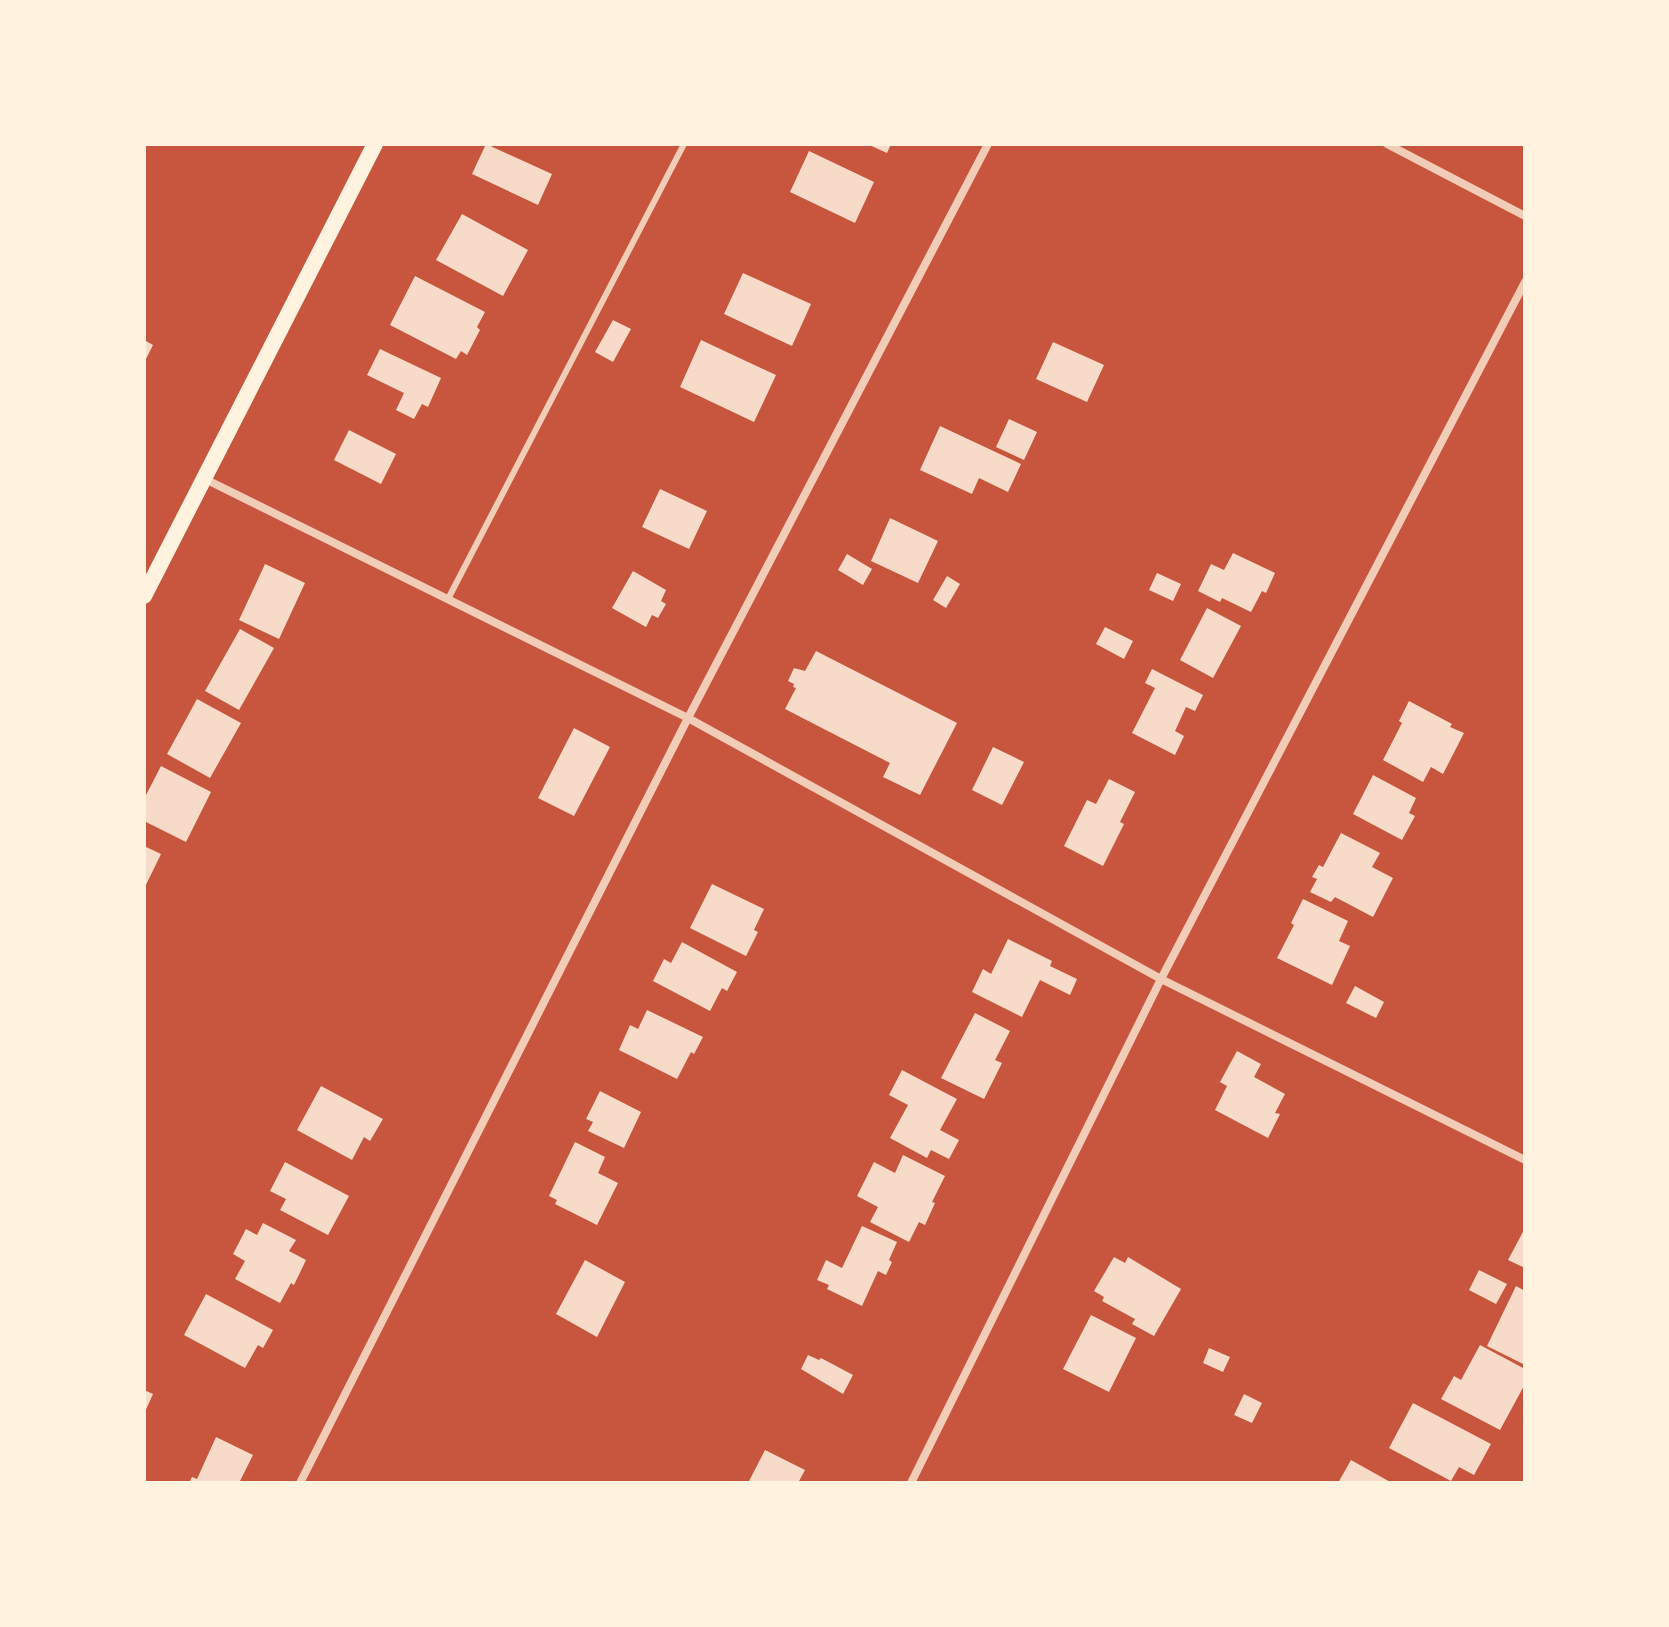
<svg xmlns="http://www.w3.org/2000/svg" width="1669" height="1627" font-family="'Alegreya Sans',sans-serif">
<rect width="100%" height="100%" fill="#c8553d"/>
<path fill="#f7dbc8" d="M486,144l66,30 -14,31 -66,-31z
M867,144h24l-4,9z
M809,151l65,31 -19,41 -65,-31z
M462,214l66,36 -25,46 -67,-36z
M743,273l68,31 -19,42 -68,-32z
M415,276l70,36 -8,15 3,3 -13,25 -6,-4 -5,8 -66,-34z
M613,320l18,9 -18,33 -18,-10z
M144,340l9,5 -9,18z
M701,340l75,35 -22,47 -74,-35z
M1053,342l51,23 -17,37 -51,-23z
M380,349l61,29 -13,29 -6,-3 -8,15 -18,-9 8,-17 -37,-18z
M1009,419l28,13 -13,28 -28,-13z
M940,426l81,38 -13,28 -29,-14 -7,16 -52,-24z
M349,430l47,24 -15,30 -47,-24z
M660,489l47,22 -18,38 -47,-22z
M890,518l48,23 -20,42 -47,-22z
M1233,553l42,20 -9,20 -4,-2 -11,21 -29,-14 -2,4 -22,-11 13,-27 13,6z
M847,554l25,15 -9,16 -25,-15z
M265,564l40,19 -26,56 -40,-19z
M633,571l33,19 -5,11 5,3 -8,14 -6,-3 -6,12 -34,-19z
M1157,573l24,11 -8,17 -24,-11z
M947,576l13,8 -14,24 -13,-8z
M1207,608l34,18 -28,52 -33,-18z
M1105,627l28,14 -9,18 -28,-15z
M240,629l34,19 -35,62 -34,-19z
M816,651l141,72 -37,72 -37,-18 7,-14 -105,-54 11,-21 -3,-1 1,-3 -6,-3 6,-13 11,3z
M1152,669l51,26 -8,16 -9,-4 -11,24 9,5 -9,19 -43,-22 23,-45 -10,-5z
M197,699l44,24 -31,55 -43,-24z
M1409,701l43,23 -2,3 14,6 -21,41 -12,-7 -8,15 -40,-22 19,-37 -3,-2z
M574,728l36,19 -36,69 -36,-18z
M993,747l31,15 -22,43 -30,-15z
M161,766l50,26 -25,50 -42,-21v-22z
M1373,775l43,23 -7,15 6,3 -13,24 -49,-26z
M1109,779l26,13 -15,30 4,2 -21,42 -39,-20 23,-46 9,4z
M1341,833l39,20 -8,14 21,11 -20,39 -38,-20 -4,5 -21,-10 7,-13 -5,-2 7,-12 4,2z
M144,846l17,8 -17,35z
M712,884l52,25 -10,21 4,2 -12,24 -56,-28z
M1303,899l45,22 -9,20 11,5 -18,39 -55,-27 17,-33 -3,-2z
M1008,939l44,22 -2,5 27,13 -7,16 -30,-15 -18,37 -50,-25 11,-23 8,5z
M682,942l55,30 -10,19 -5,-3 -12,23 -57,-30 11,-22 7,4z
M1355,986l29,16 -8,16 -30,-15z
M647,1010l56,27 -9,17 -3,-2 -14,27 -58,-29 11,-25 8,4z
M975,1013l35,18 -15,29 7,3 -18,36 -43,-21z
M1237,1051l24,13 -7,13 31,17 -10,19 5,1 -12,24 -53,-28 12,-24 -7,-4z
M902,1070l55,29 -17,31 19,10 -10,19 -18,-9 -4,8 -37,-20 18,-33 -19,-10z
M321,1086l62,33 -13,22 -6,-4 -12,23 -55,-30z
M600,1091l41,21 -17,36 -36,-17 5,-9 -7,-3z
M575,1142l30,15 -7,16 20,10 -21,42 -42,-21 2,-4 -8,-4z
M903,1155l42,21 -13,26 3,1 -10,22 -6,-3 -10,20 -39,-20 8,-15 -21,-11 17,-34 21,11z
M285,1162l64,34 -21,39 -48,-25 6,-11 -16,-8z
M263,1223l33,17 -7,11 17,9 -12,25 -3,-2 -11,20 -45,-24 10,-18 -12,-7 13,-25 11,6z
M862,1226l35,16 -8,18 3,2 -6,13 -8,-4 -16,35 -35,-17 2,-4 -12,-5 9,-20 16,8z
M1525,1228v40l-17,-8z
M1114,1257l11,6 3,-6 53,32 -27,47 -22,-12 3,-5 -33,-18 2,-4 -10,-6z
M585,1260l40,22 -28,55 -41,-23z
M1479,1270l28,14 -11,20 -27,-14z
M1516,1286l9,5v74l-38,-19z
M206,1294l67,36 -10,18 -5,-3 -13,23 -61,-33z
M1091,1315l45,23 -27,54 -46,-23z
M1480,1345l45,24v15l-25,46 -59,-31 13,-23 7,4z
M1209,1348l21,9 -7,15 -20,-9z
M808,1355l11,5 2,-2 32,17 -10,19 -42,-25z
M144,1390l9,4 -9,20z
M1244,1394l18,9 -10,20 -18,-8z
M1413,1403l78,41 -17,31 -15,-8 -8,14 -62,-33z
M216,1437l37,18 -14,28h-50l3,-6 5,2z
M765,1450l40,20 -7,13h-50z
M1351,1460l41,23h-54z"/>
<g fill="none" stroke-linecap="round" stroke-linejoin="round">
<path stroke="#f1ccb7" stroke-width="6" d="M448,599l236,-455"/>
<path stroke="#f1ccb7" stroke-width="8" d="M1387,144l138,72
M205,479l483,239 473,261 364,181
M300,1483l388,-765 300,-574
M911,1483l250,-504 364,-697"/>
<path stroke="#fff3e0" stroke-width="16" d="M144,596l231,-452"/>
</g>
<rect width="1669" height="1627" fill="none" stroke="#fff3e0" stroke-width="292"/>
</svg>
